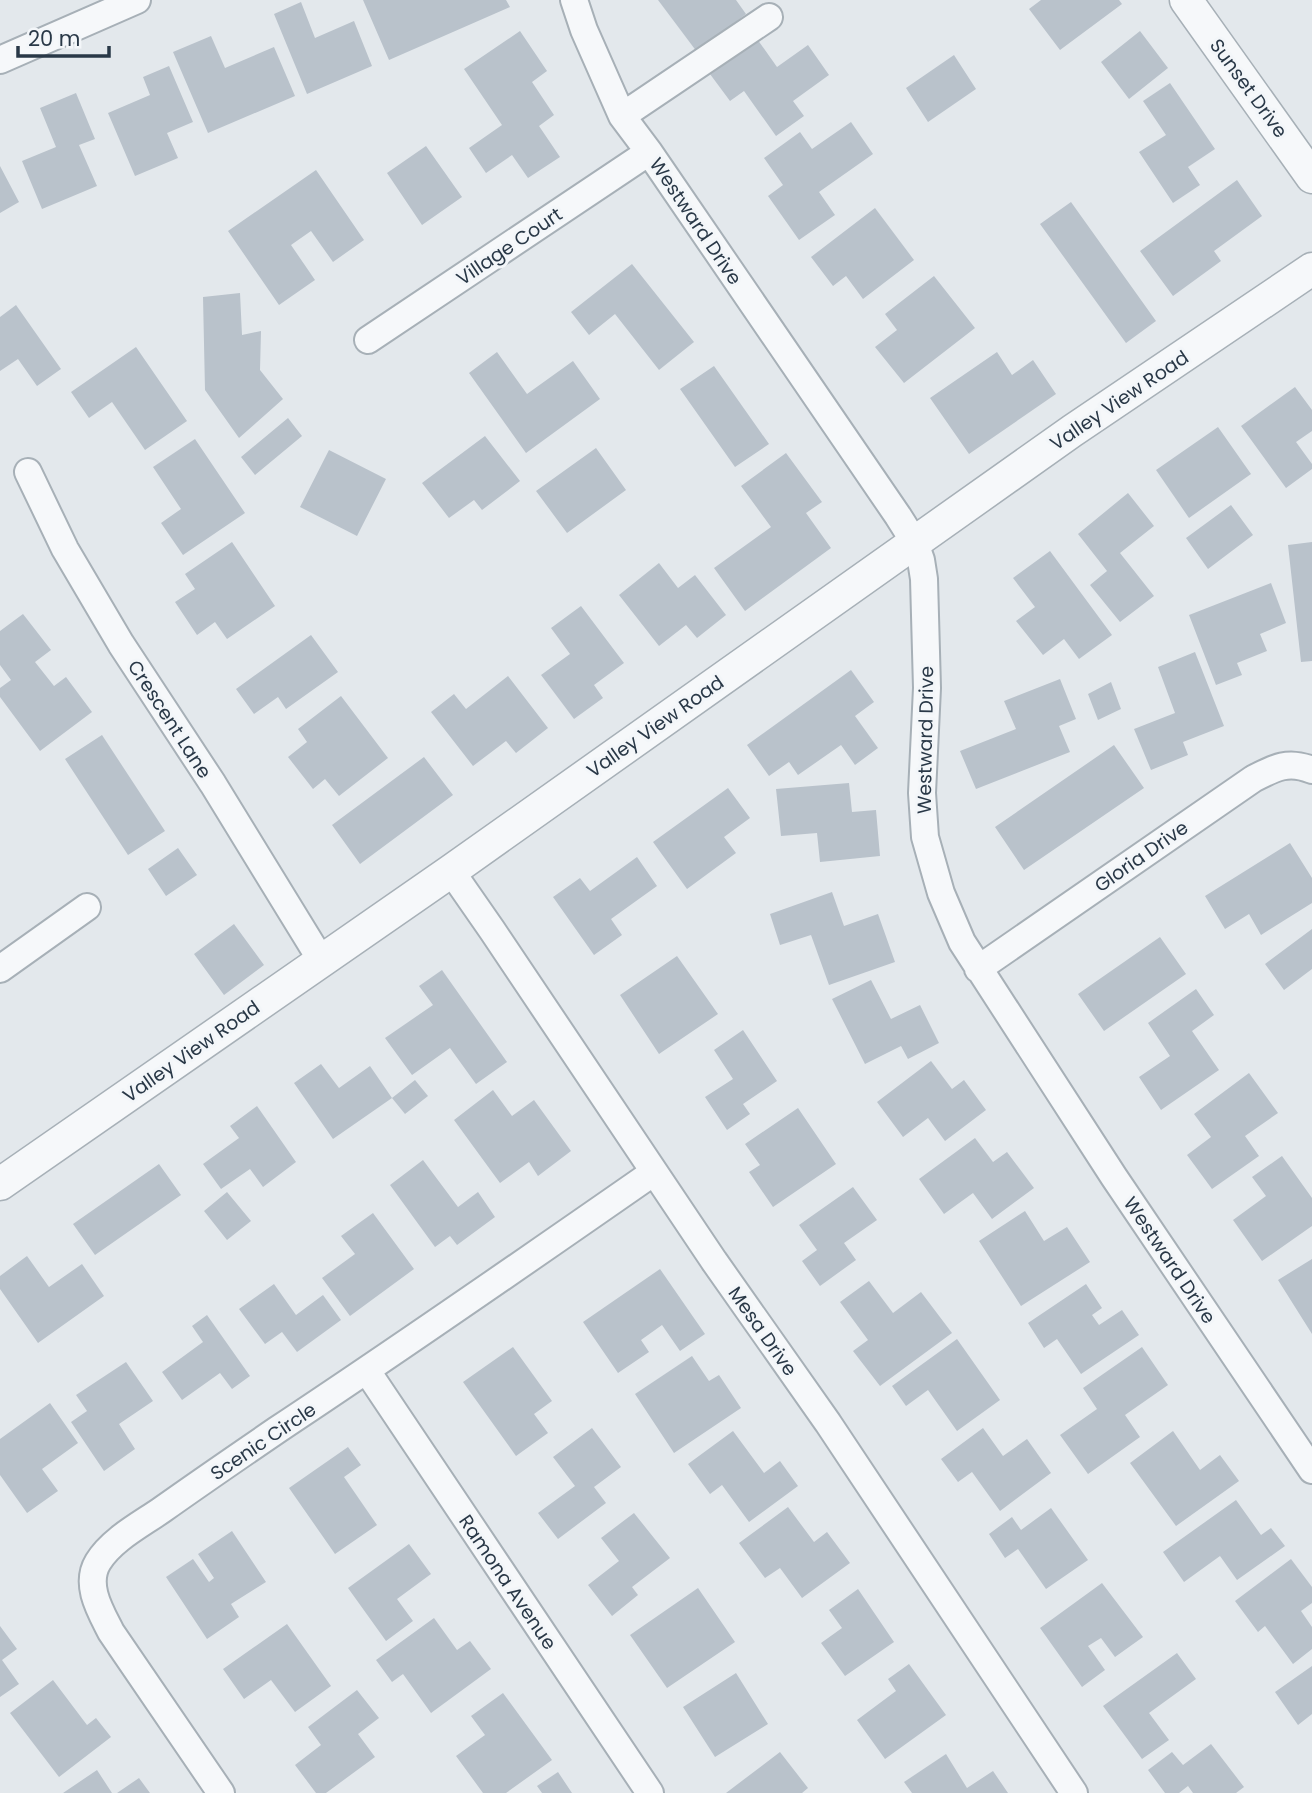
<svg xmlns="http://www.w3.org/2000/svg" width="1312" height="1793" font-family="Poppins,sans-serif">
<rect width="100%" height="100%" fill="#e3e8ec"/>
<path fill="#b9c2cb" d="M363,0h143l4,7 -121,53z
M658,0h78l10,14 -49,38z
M1041,0h78l3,4 -62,46 -31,-41z
M301,2l14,36 39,-17 18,45 -65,28 -33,-80z
M520,31l27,40 -15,11 22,33 -15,11 21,31 -32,21 -16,-23 -26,18 -17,-25 33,-23 -38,-56z
M1140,31l28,37 -39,31 -28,-37z
M211,36l14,32 49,-21 21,49 -87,37 -35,-81z
M755,36l22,31 31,-22 21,30 -36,26 11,15 -28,20 -32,-45 -14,10 -23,-31z
M954,55l22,34 -48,33 -22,-34z
M169,66l24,56 -26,11 11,25 -43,18 -27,-63 42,-18 -7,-18z
M1170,83l45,66 -27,18 12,18 -27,18 -34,-51 27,-17 -23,-34z
M76,93l19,46 -16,6 18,41 -55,23 -20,-48 34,-14 -16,-39z
M851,122l22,32 -54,38 16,23 -36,25 -31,-44 15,-11 -19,-27 36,-26 12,17z
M426,146l36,51 -40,28 -35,-52z
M0,166l19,36 -19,11z
M316,170l48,70 -31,22 -22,-31 -20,14 24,35 -36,25 -51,-74z
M1237,180l25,36 -48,35 7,10 -48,35 -33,-45z
M1071,202l85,119 -30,22 -86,-119z
M875,208l39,52 -51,39 -17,-23 -13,10 -22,-29z
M632,264l62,78 -35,28 -44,-56 -26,21 -18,-23z
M934,276l41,52 -71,55 -29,-36 22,-17 -12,-16z
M240,293l2,42 19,-4 -1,39 23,29 -44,39 -34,-48 -2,-93z
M16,305l45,64 -24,17 -19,-27 -18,12v-54z
M136,347l51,74 -42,29 -33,-48 -23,16 -18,-26z
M497,352l30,42 46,-33 27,38 -74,54 -57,-80z
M997,352l15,23 21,-15 23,34 -87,60 -39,-56z
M714,366l55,78 -34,23 -55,-78z
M1295,387l17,23v21l-16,11 16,22v5l-26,19 -45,-62z
M288,418l14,18 -47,39 -14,-18z
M1218,427l33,47 -62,44 -33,-48z
M485,436l35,45 -38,29 -8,-10 -25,18 -27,-35z
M195,439l50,74 -62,42 -22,-32 20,-14 -28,-42z
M596,448l30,42 -59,43 -31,-42z
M329,450l57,29 -29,57 -57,-29z
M786,453l36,49 -16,11 25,35 -86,63 -31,-43 57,-41 -30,-41z
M1128,493l26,33 -34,27 34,43 -34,26 -30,-37 17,-14 -29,-37z
M1231,505l22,30 -45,34 -22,-31z
M232,542l43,64 -48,33 -12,-17 -18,13 -22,-33 20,-13 -10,-15z
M1312,542v119l-11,1 -13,-117z
M1050,551l62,84 -33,24 -15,-20 -21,16 -27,-34 19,-14 -22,-29z
M659,563l19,25 17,-13 31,40 -29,23 -11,-13 -27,21 -40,-51z
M1271,583l15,40 -26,11 7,17 -30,12 5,12 -26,10 -27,-70z
M581,606l43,57 -30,22 9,13 -29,21 -33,-44 29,-21 -19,-26z
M23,614l28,36 -16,12 19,24 12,-9 26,35 -52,39 -40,-54v-9l11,-8 -11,-15v-34z
M311,635l27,37 -52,37 -8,-12 -24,17 -18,-25z
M1195,652l29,74 -41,16 5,13 -37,15 -17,-41 41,-16 -17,-46z
M851,670l23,32 -19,14 23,32 -23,17 -14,-20 -43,30 -9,-13 -20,14 -22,-31z
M508,676l40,52 -32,25 -10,-12 -33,25 -42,-54 23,-18 12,15z
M1060,679l16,40 -17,7 11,26 -94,37 -16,-38 56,-22 -12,-28z
M1111,682l10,27 -23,11 -10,-26z
M341,696l47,62 -49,38 -14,-17 -12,10 -25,-32 19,-15 -9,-13z
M102,735l63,96 -37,24 -63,-96z
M1114,745l30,43 -120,82 -29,-43z
M424,757l29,38 -93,69 -28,-39z
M849,783l3,29 24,-2 4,46 -60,6 -3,-29 -36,3 -5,-47z
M728,788l22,30 -26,19 12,16 -49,36 -34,-47z
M1290,843l22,35v25l-51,32 -12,-21 -24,15 -20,-33z
M178,848l19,27 -31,21 -18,-27z
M637,857l20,29 -46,33 11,16 -28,20 -41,-58 27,-19 10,13z
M832,892l12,34 34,-12 17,48 -66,23 -18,-50 -31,10 -10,-31z
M234,924l30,41 -40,30 -30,-41z
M1312,929v40l-28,21 -19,-26z
M1160,937l26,37 -82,57 -26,-37z
M677,956l41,58 -59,40 -39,-59z
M442,970l65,92 -31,22 -26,-36 -38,27 -27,-37 48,-33 -14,-19z
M871,980l20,39 29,-14 19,38 -31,16 -7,-13 -36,18 -33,-65z
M1196,989l18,26 -22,16 27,39 -58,40 -22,-33 31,-21 -22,-33z
M743,1030l34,51 -34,23 7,10 -23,16 -22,-33 28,-18 -19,-29z
M931,1061l21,28 12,-9 22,30 -41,31 -17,-23 -25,19 -26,-35z
M321,1064l18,24 31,-22 22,32 -59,41 -39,-56z
M1249,1073l29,40 -33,23 14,20 -47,33 -25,-34 24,-18 -17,-23z
M415,1080l13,16 -23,18 -13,-16z
M493,1090l19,26 22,-16 37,51 -33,25 -9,-14 -29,21 -46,-63z
M257,1106l39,56 -33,25 -13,-18 -29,20 -18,-25 36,-26 -9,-12z
M798,1108l38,56 -63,43 -24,-35 11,-7 -15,-21z
M975,1138l18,24 14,-10 27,36 -42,31 -19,-26 -29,21 -25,-35z
M1282,1156l30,42v28l-50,35 -29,-41 33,-24 -14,-19z
M423,1160l35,47 20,-15 17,25 -38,28 -7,-9 -15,11 -45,-62z
M159,1164l22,31 -86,60 -22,-31z
M853,1187l24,33 -33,23 12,17 -36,26 -18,-25 15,-11 -18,-25z
M227,1192l24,29 -24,19 -23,-29z
M1025,1211l19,30 23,-14 23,35 -69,44 -42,-65z
M373,1213l41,56 -64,47 -28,-38 33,-24 -14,-18z
M27,1256l22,31 33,-23 22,32 -66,47 -38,-54v-13z
M1312,1259v75l-34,-54z
M660,1269l45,65 -25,17 -18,-26 -21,15 8,12 -31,21 -35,-51z
M869,1281l24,32 28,-21 31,41 -72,53 -27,-35 15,-11 -28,-38z
M274,1284l22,31 27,-20 18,25 -44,32 -15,-20 -17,12 -26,-35z
M1086,1284l16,24 -10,7 7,10 23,-15 17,25 -58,39 -24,-35 -13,9 -16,-25z
M207,1315l43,61 -18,13 -12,-16 -38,27 -20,-28 41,-30 -11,-16z
M957,1339l43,61 -43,31 -29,-41 -22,16 -14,-20z
M513,1347l39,54 -18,13 14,19 -32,23 -53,-74z
M1142,1347l26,38 -43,30 15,22 -52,37 -28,-39 37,-26 -14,-21z
M692,1356l17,25 10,-6 22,33 -67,45 -39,-59z
M126,1362l27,39 -34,23 16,25 -31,22 -33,-49 16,-11 -11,-16z
M50,1403l28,40 -36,26 16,22 -31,22 -27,-38v-36z
M592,1428l29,39 -27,20 12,16 -48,36 -20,-26 37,-27 -22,-29z
M983,1428l20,28 24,-17 24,34 -51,38 -28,-39 -14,10 -17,-23z
M733,1431l31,42 16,-12 18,25 -49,36 -27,-37 -12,9 -22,-30z
M1173,1431l27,39 20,-15 19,26 -63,45 -46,-63z
M348,1447l13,18 -17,12 33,48 -42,29 -46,-66z
M1236,1500l25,35 10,-7 14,18 -48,34 -17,-24 -36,26 -21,-30z
M788,1507l26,35 13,-10 23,31 -48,35 -22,-30 -15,10 -26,-35z
M1051,1508l37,52 -42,29 -28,-40 -13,9 -16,-24 23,-17 9,13z
M634,1513l36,45 -38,29 6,8 -26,21 -24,-31 31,-24 -18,-23z
M232,1531l34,51 -35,22 8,13 -32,22 -41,-62 27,-18 16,23 5,-4 -16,-24z
M409,1544l22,30 -34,25 16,22 -27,20 -38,-53z
M1291,1559l21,28v16l-11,8 11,16v22l-19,15 -28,-38 -7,6 -23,-31z
M1102,1583l41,54 -28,20 -14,-19 -13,8 17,24 -23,17 -42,-59z
M698,1588l37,54 -68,46 -37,-53z
M858,1589l36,53 -49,34 -24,-33 21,-15 -13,-18z
M434,1618l23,32 13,-9 21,28 -60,44 -28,-39 -11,8 -16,-22z
M287,1624l44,62 -36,26 -24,-32 -27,19 -21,-30z
M0,1626l17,23 -15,11 17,24 -19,13z
M1177,1653l19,26 -47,34 20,27 -27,19 -39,-53z
M909,1664l37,51 -61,44 -28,-39 39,-29 -8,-12z
M1312,1666v48l-14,11 -23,-33z
M736,1673l32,51 -53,33 -32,-50z
M53,1680l34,45 9,-7 15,19 -52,40 -49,-64z
M357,1690l22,28 -21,16 17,23 -49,36h-10l-21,-28 26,-20 -13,-18z
M503,1693l49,67 -46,33h-23l-27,-37 29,-21 -14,-19z
M1211,1744l33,43 -8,6h-43l-5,-7 -9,7h-14l-17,-23 24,-18 11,13z
M780,1752l28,36 -6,5h-76z
M946,1754l21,34 26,-17 15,22h-96l-8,-11z
M97,1770l15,23h-49z
M558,1772l14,21h-30l-5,-7z
M139,1778l11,15h-33z"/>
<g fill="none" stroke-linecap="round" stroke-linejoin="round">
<defs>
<path id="minor" d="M574,0l10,30 38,86 27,36 249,364 17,27 6,17 3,19 3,109 -5,105 3,44 16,56 21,49 152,235 198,293
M0,60l137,-60
M622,116l147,-99
M368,340l281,-188
M28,472l37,77 56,95 92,140 108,176
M451,871l41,59 222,331 114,162 246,370
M0,969l87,-62
M978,969l275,-190c21,-11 35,-19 59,-9
M367,1371l283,422
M221,1793l-110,-161c-10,-20 -27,-47 -13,-70 14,-23 44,-38 65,-53 38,-27 76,-53 114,-79 127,-84 252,-171 377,-258"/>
<path id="tertiary" d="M1186,0l126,177
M0,1184l451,-313 621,-440 240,-162"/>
</defs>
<use href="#minor" stroke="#a7b0b7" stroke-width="30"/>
<use href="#tertiary" stroke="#a7b0b7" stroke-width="35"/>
<use href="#minor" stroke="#f6f8fa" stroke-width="26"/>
<use href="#tertiary" stroke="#f6f8fa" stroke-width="32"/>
</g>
<g text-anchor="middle" stroke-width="6" stroke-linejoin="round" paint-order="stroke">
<g font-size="19" fill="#293847" stroke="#f3f6f9">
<text transform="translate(1249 88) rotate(54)" y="7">Sunset Drive</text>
<text transform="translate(696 221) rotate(56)" y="7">Westward Drive</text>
<text transform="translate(509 246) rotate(-34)" y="7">Village Court</text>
<text transform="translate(1119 400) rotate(-34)" y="7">Valley View Road</text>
<text transform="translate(170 719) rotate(57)" y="7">Crescent Lane</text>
<text transform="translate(655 726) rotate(-35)" y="7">Valley View Road</text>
<text transform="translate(925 740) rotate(-89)" y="7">Westward Drive</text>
<text transform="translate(1141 856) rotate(-35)" y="7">Gloria Drive</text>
<text transform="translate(191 1051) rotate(-35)" y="7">Valley View Road</text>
<text transform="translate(1170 1260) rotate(56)" y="7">Westward Drive</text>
<text transform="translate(763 1331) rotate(55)" y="7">Mesa Drive</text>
<text transform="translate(263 1441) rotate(-34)" y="7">Scenic Circle</text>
<text transform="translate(508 1582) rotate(56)" y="7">Ramona Avenue</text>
</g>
</g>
<path d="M18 46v10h91v-10" fill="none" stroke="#293847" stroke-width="3.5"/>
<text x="28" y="46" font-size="21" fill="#293847" stroke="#f3f6f9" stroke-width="5" paint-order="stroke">20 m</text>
</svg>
